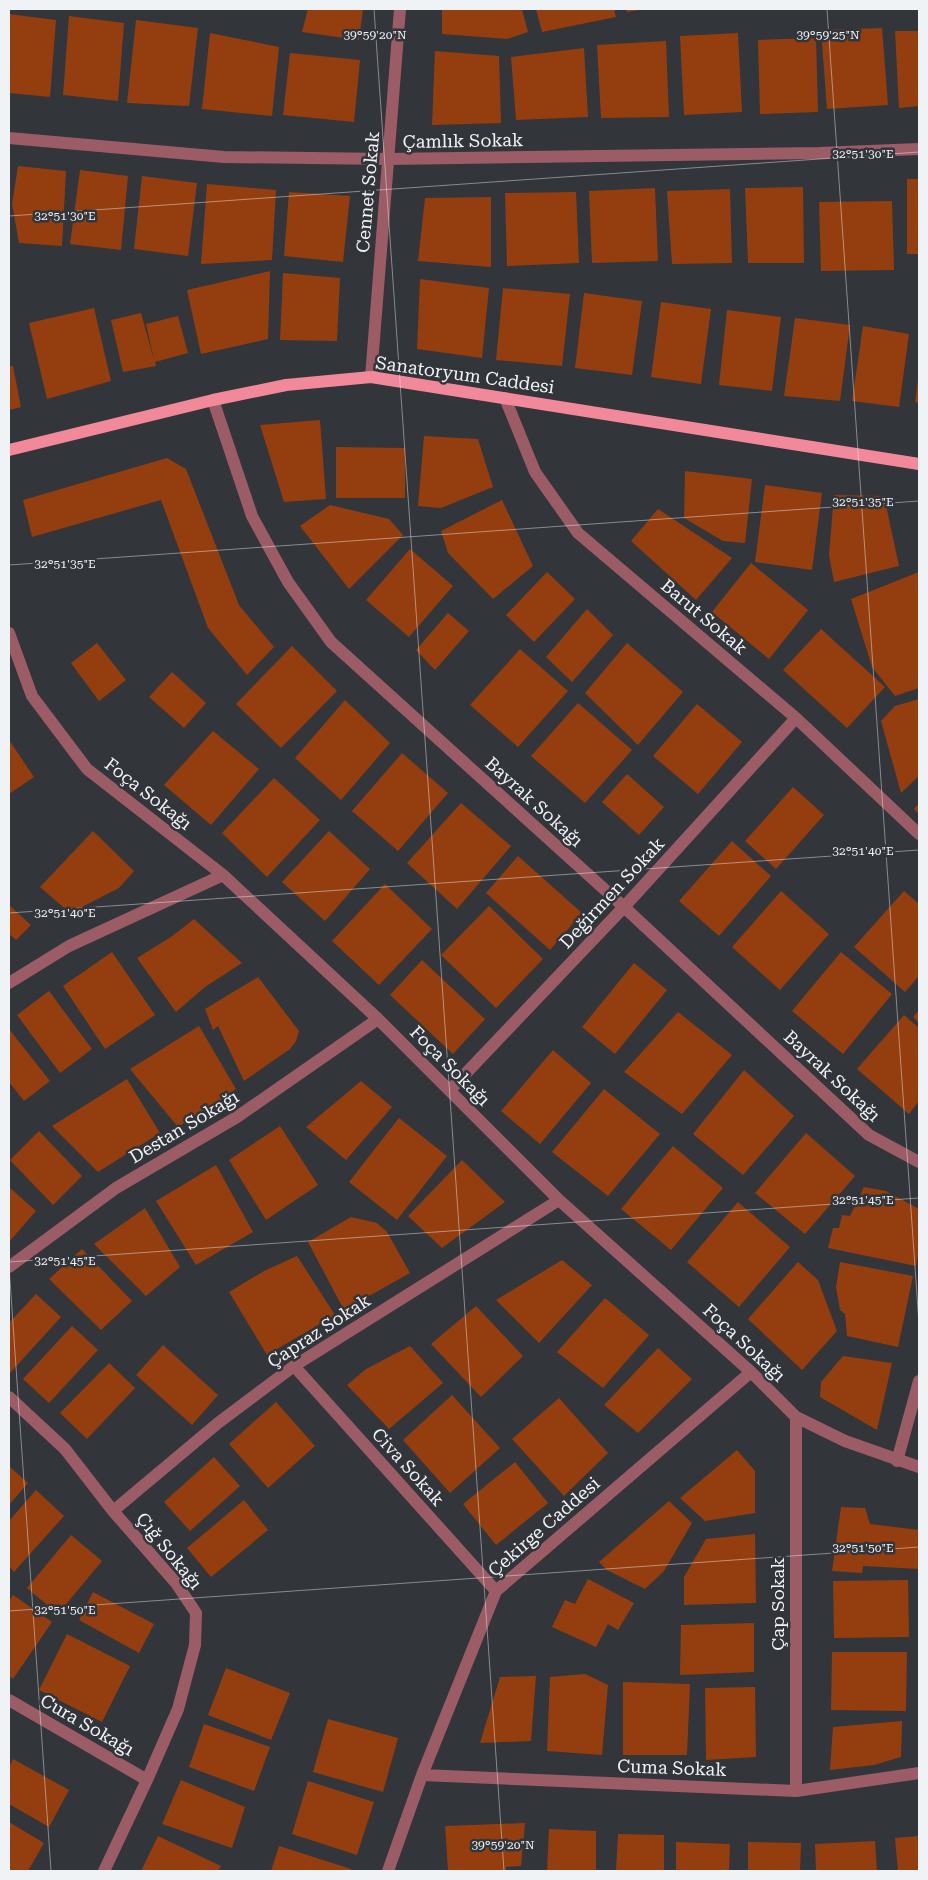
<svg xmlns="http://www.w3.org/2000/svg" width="928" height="1880" font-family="'Roboto Serif',serif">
<rect width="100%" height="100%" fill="#32353a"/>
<path fill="#943e0f" d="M308,9h55l-4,31 -57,-8z
M442,9h80l6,23 -21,7 -65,-5z
M536,9h78l2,8 -74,15z
M626,9h14v1l-13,2z
M9,14l47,6 -6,77 -41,-4z
M69,16l55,7 -6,78 -55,-6z
M136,20l62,8 -9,78 -62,-3z
M882,28l6,77 -61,4 -6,-79z
M895,31h24v75l-20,2z
M210,33l69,14 -7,69 -70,-7z
M738,33l4,79 -58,3 -4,-79z
M816,38l2,74 -58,2 -2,-74z
M666,41l3,76 -68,1 -4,-73z
M584,48l4,69 -72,3 -5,-63z
M435,51l64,5 2,67 -69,2z
M290,53l70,7 -6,62 -71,-7z
M18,166l48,5 -4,75 -43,-3 -7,-39z
M80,170l48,6 -7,74 -51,-6z
M142,176l55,7 -9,73 -54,-7z
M907,179h12v75h-12z
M207,184l69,6 -4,70 -71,4z
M803,187l1,76h-56l-3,-75z
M655,188l3,73 -66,2 -3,-72z
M730,189l2,74 -60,1 -5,-73z
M289,192l61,4 -7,66 -59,-6z
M576,192l3,71 -72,3 -2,-73z
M491,197v70l-73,-6 7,-63z
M892,201l2,69 -73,1 -2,-69z
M270,271l-2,68 -67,15 -14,-64z
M283,273l57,5 -3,63 -57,-1z
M420,279l69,9 -7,70 -65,-9z
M503,288l67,6 -8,72 -66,-6z
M584,293l58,8 -10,74 -57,-7z
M661,302l50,7 -10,75 -50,-7z
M94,308l17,73 -64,18 -18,-76z
M727,310l54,7 -9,74 -53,-6z
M141,313l13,47 -8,-36 32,-8 10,37 -33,9 1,4 -33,6 -12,-52z
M795,318l55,7 -10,76 -56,-5z
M863,326l46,8 -10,73 -47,-6z
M9,366h4l8,41 -12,3z
M918,379h1v24l-4,-1z
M320,420l6,79 -42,3 -24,-77z
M424,436l54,3 15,48 -52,21 -23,-2z
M336,447l69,1v50h-69z
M167,458l19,11 53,136 35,42 -27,28 -39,-47 -47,-128 -129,37 -9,-37z
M685,471l67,8 -7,64 -22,-2 -39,-23z
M765,485l57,8 -10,77 -57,-8z
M834,495l50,1 15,70 -65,16 -5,-27z
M502,500l31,66 -40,33 -45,-46 -7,-22z
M330,505l59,14 14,16 -54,54 -49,-63z
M658,509l74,49 -36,42 -65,-59z
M410,549l43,37 -44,51 -43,-37z
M751,563l57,47 -39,49 -57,-47z
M547,572l28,27 -41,43 -28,-27z
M919,572v116l-24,8 -23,-29 -21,-68z
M587,609l26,26 -41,47 -26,-25z
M448,613l21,18 -34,39 -19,-20z
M821,629l64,58 -38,41 -64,-58z
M97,643l29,37 -27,21 -28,-38z
M627,643l56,49 -45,53 -53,-52z
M292,646l45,45 -56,57 -45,-44z
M520,649l48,42 -50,56 -48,-42z
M172,672l34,31 -22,25 -35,-31z
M919,699v77l-18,17 -20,-72 14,-15z
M345,700l45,43 -49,57 -46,-42z
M578,703l54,47 -47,53 -54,-47z
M697,704l45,38 -44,52 -45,-38z
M213,731l46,38 -48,56 -47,-40z
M9,740l25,37 -25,17z
M402,753l46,40 -50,58 -46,-40z
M627,774l37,33 -25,28 -37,-33z
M274,778l46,42 -53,57 -45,-44z
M793,787l31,28 -48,54 -31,-28z
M461,803l50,43 -54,63 -50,-46z
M919,803v11l-5,-5z
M93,831l41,40 -15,17 -49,25 -30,-26z
M329,831l41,38 -45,52 -43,-39z
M732,841l39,35 -52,60 -40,-35z
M518,856l64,57 -32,37 -64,-57z
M385,884l47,45 -53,56 -47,-44z
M781,891l48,43 -49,56 -48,-43z
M904,891l15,13v72l-14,16 -51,-45z
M9,905l22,20 -15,15 -7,-6z
M489,906l54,53 -47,49 -55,-53z
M194,919l48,44 -37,24 -29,25 -39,-54 34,-21z
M112,952l43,63 -50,34 -42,-63z
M841,952l51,42 -49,60 -51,-43z
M422,960l63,59 -32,35 -63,-59z
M634,963l33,27 -52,64 -33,-27z
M258,977l41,54 -3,10 -6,8 -46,32 -26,-55 -5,4 -8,-21z
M49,991l43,58 -32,24 -43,-58z
M919,1010v13l-6,-6z
M678,1012l54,43 -50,59 -58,-42z
M904,1015l15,13v73l-10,13 -52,-45z
M199,1026l37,63 -58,38 -48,-58z
M9,1029l41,52 -26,20 -15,-19z
M553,1050l38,33 -51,61 -39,-33z
M744,1070l50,46 -51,59 -50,-41z
M127,1079l33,54 -62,39 -46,-46z
M361,1081l31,26 -46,53 -40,-33z
M604,1089l56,45 -52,62 -56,-44z
M399,1118l48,38 -50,64 -48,-38z
M280,1126l38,59 -52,35 -37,-60z
M39,1131l43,45 -29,29 -43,-45z
M806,1133l49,43 -50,58 -50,-41z
M673,1146l50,42 -52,62 -50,-41z
M462,1160l43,42 -63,46 -34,-32z
M216,1165l37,67 -57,33 -40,-64z
M9,1187l27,24 -27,31z
M864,1187l22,4 33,18v41l-3,16 -88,-18 5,-20h6l3,-13 8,1z
M738,1202l52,45 -51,60 -52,-45z
M145,1208l35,59 -34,29 -52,-52z
M351,1217l26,6 10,9 23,41 -66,37 -36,-68z
M82,1249l50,52 -31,29 -52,-51z
M297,1256l38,59 -68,40 -38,-63 35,-21z
M562,1260l30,25 -53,58 -43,-43z
M798,1262l20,18 19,51 -35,39 -54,-51z
M840,1262l73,14 -15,71 -51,-11 -2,-22 -5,-4 -4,-23z
M36,1294l25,23 -51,56 -1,-50z
M605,1298l44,37 -46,53 -46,-36z
M476,1306l47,50 -42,41 -50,-53z
M72,1326l26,24 -49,53 -26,-24z
M163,1345l55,50 -26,30 -56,-50z
M410,1346l33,37 -54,46 -42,-44 19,-16z
M658,1348l34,31 -54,54 -34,-28z
M843,1356l49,7 -15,67 -57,-33 1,-15z
M109,1363l26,25 -48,51 -27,-26z
M452,1395l48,53 -50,45 -47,-53z
M559,1398l49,55 -44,43 -52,-57z
M276,1402l39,44 -47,42 -39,-44z
M737,1450l18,21v42l-50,8 -25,-23z
M214,1457l26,29 -50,45 -26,-29z
M515,1462l33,41 -52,42 -33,-41z
M9,1466l19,17 -19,22z
M36,1490l28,26 -50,56 -5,-6v-45z
M244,1500l24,30 -57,47 -24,-29z
M669,1501l23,22 -28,48 -19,18 -38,-19 -8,-8z
M841,1507l24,1 5,16 49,6v39l-56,-3 -1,7 -30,-2z
M755,1534l1,69 -72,2v-28l22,-38z
M71,1535l31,26 -44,53 -31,-26z
M588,1579l46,24 -16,27 -10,-6 -12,23 -44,-20 13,-27 10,4z
M908,1580l1,57 -75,1 -1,-57z
M93,1592l61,32 -15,29 -60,-33z
M13,1595l39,27 -39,57 -4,-3v-75z
M754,1623v49l-74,3 1,-50z
M67,1634l63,32 -28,56 -63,-32z
M832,1652h75l-1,59 -75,-1z
M226,1668l64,25 -19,47 -63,-25z
M585,1674l23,11 -6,70 -55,-4 3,-74z
M536,1676l-5,65 -51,2 20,-66z
M623,1682l67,2 -3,71h-64z
M755,1687l1,70 -50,3 -1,-72z
M328,1719l70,19 -15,54 -70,-20z
M902,1721l-1,36 -27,8 -44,5 3,-43z
M204,1724l66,23 -16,44 -65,-24z
M13,1759l56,31 -20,37 -40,-23v-37z
M181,1780l64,27 -13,41 -70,-24z
M308,1781l66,21 -17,53 -65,-21z
M9,1822l35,21 -16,28h-19z
M525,1823l-4,43 -15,1v4h-58l-3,-45z
M549,1829l47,2v40h-49z
M618,1834l46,1v36h-48z
M158,1836l63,30 -3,5h-77z
M919,1836v35h-21l-3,-33z
M875,1841l2,30h-61l-1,-27z
M676,1842l54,2 -1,27h-53z
M748,1842l53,1 -1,28h-52z
M279,1846l72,23v2h-80z"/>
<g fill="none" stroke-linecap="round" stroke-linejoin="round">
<path stroke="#9c5c66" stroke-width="12" d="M9,138l215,19 164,2 431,-6 100,-4
M371,377l29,-368
M505,398l30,74 43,61 218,185 123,116
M213,400l39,116 36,66 43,60 293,265 245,228 50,27
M9,633l23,63 55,73 136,106 155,144 181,181 192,172 45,45 49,24 74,26
M9,983l60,-37 154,-71
M450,1090l174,-183 172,-189
M9,1267l107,-79 121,-71 141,-98
M294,1366l202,225
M9,1397l56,52 48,62 63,72 20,30 -1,32 -17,64 -31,71 -43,91
M796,1417v374
M897,1461l22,-80
M113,1511l105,-88 76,-57 265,-166
M9,1700l138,80
M422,1775l374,16 123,-18
M388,1871l34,-96 74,-184 255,-219"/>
<path stroke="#f1899b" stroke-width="12" d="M9,450l204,-50 73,-15 85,-8 548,87"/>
</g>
<path fill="none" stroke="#f0f3f6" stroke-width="1" stroke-opacity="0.45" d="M374,9l130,1862M827,9l92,1315M9,216l910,-64M9,565l910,-64M9,913l910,-63M9,1262l910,-64M9,1266l42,605M9,1611l910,-64"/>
<g text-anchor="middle" stroke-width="5" stroke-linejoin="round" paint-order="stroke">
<g font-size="18" fill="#f0f3f6" stroke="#32353a">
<text transform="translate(463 141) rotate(-1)" y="6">Çamlık Sokak</text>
<text transform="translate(368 192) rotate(-85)" y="6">Cennet Sokak</text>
<text transform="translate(465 375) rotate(8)" y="6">Sanatoryum Caddesi</text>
<text transform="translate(704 617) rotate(40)" y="6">Barut Sokak</text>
<text transform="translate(148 794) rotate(38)" y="6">Foça Sokağı</text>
<text transform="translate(534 802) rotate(42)" y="6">Bayrak Sokağı</text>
<text transform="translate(612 893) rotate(-47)" y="6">Değirmen Sokak</text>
<text transform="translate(450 1066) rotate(45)" y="6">Foça Sokağı</text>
<text transform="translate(832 1076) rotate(43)" y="6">Bayrak Sokağı</text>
<text transform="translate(184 1127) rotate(-31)" y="6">Destan Sokağı</text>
<text transform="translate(319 1331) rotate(-33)" y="6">Çapraz Sokak</text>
<text transform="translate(744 1343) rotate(43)" y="6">Foça Sokağı</text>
<text transform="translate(408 1467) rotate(48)" y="6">Civa Sokak</text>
<text transform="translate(544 1527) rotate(-41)" y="6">Çekirge Caddesi</text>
<text transform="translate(169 1551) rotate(51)" y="6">Çığ Sokağı</text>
<text transform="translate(778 1604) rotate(-90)" y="6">Çap Sokak</text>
<text transform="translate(87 1725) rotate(30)" y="6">Cura Sokağı</text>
<text transform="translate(672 1768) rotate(2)" y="6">Cuma Sokak</text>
</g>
</g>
<g font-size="12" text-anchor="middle" fill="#f0f3f6" stroke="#32353a" stroke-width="5" stroke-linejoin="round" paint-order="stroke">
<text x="375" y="39">39°59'20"N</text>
<text x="828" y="39">39°59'25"N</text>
<text x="863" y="158">32°51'30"E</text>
<text x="65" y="220">32°51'30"E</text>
<text x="863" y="506">32°51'35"E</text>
<text x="65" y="568">32°51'35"E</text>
<text x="863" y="855">32°51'40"E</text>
<text x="65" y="917">32°51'40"E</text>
<text x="863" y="1204">32°51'45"E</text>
<text x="65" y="1265">32°51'45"E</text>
<text x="863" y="1552">32°51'50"E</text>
<text x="65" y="1614">32°51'50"E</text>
<text x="503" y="1849">39°59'20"N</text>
</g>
<rect width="928" height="1880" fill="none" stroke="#f0f3f6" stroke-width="20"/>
</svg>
